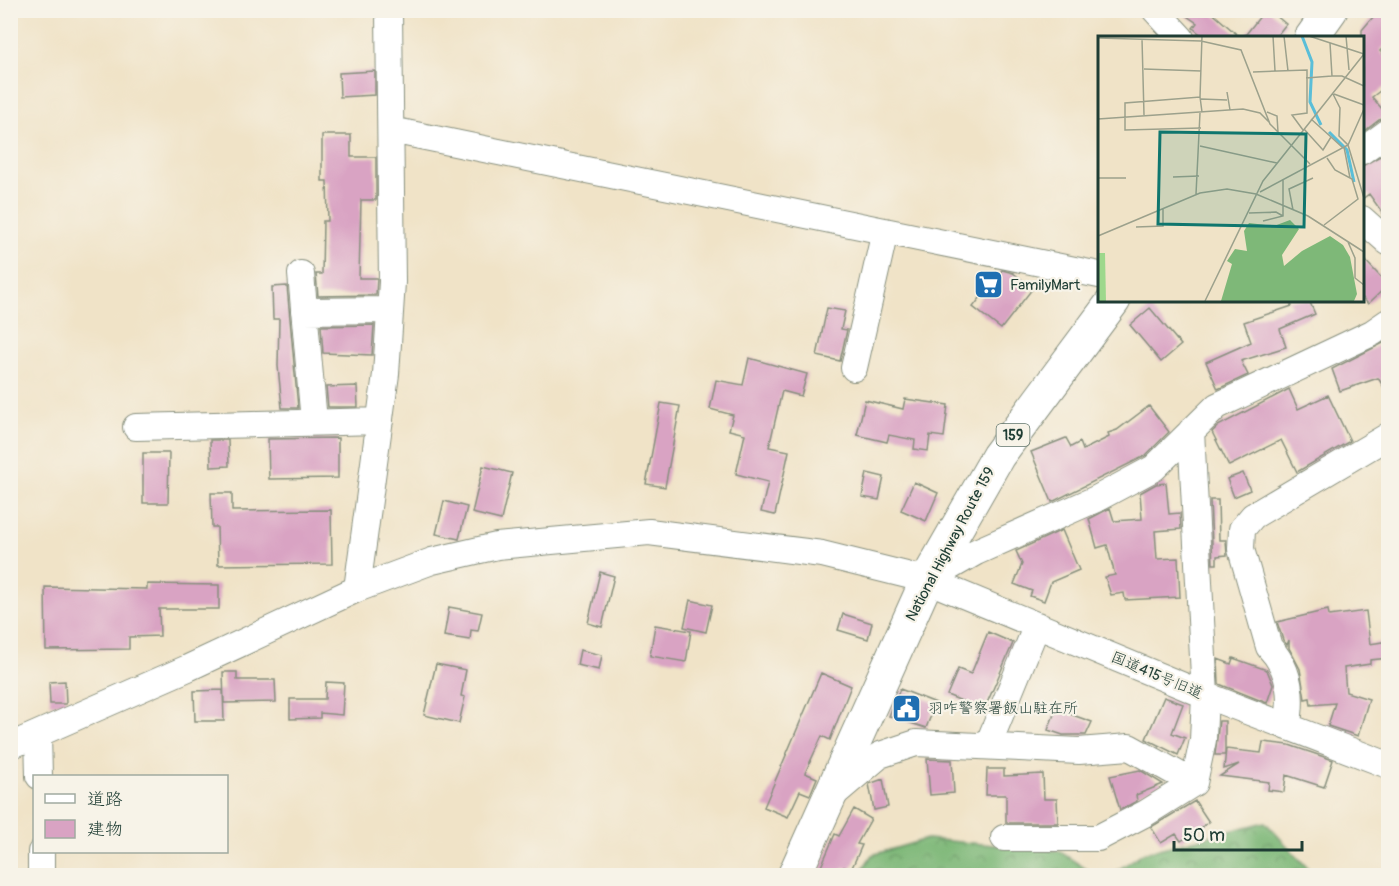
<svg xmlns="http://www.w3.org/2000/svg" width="1399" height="886" font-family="Pangolin,'Klee One',sans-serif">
<defs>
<pattern id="forest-crowns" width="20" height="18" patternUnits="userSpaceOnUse" patternTransform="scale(1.5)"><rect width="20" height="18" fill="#7eb878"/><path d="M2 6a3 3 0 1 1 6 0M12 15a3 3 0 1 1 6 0" fill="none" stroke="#679763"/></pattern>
</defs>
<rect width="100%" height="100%" fill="#f7f3e8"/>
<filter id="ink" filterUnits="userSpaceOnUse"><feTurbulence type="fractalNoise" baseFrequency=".0167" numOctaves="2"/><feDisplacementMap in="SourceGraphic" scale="12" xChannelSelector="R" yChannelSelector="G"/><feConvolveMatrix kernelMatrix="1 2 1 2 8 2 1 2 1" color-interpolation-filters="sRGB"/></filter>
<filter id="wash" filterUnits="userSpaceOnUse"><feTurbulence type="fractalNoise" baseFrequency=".008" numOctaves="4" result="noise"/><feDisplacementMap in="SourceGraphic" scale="24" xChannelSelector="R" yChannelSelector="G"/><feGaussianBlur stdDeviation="1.35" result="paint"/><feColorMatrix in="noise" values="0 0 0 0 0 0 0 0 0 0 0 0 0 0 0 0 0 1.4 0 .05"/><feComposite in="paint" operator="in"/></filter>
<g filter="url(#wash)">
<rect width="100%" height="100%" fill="#f0e3c7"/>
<path fill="url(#forest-crowns)" stroke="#4e7a56" stroke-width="1.5" d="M1265,822l49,53h-203l32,-22z
M927,839l132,12 36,24 -237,1 14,-21z"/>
<g id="blocks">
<path fill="#d9a3c3" d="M1178,10h31l32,28h-36l-12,-10 4,-5z
M1265,10h4l17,14 -11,14h-32z
M1379,10h10v32l-9,9 9,10v23l-17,13 17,20 -10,3 -17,13v-103z
M375,71v24l-35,2 -1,-24z
M322,135h29v22h25v43h-15l-2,78h18l-1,17 -58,1 -2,-22h6l1,-53h5l-1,-40h-5z
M1382,155l7,12v55l-20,-28 -7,5v-33z
M1362,257l26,28 -20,19 -6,-7z
M1002,270l11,3 20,15 -32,41 -28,-22z
M287,286l11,122h-16l-4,-42 1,-47h-6l-1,-32z
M1289,300h20l6,14 -35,15 6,18 -45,14 7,14 -30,14 -12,-27 45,-20 -7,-20 48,-16z
M827,308l18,3 -4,18 6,1 -7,31 -23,-5z
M1150,308l31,37 -20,17 -31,-37z
M374,325l-2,30 -49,-2 -2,-27z
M1389,340v55l-11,-17 -38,13 -8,-22z
M749,358l58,16 -6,22 -19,-5 -13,56 20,4 -14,64 -14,-3 7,-30 -32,-8 9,-40 -16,-4 4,-15 -23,-6 6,-29 27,5z
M357,386l1,21h-30l-2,-20z
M1289,389l9,20 30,-14 22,46 -53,31 -16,-32 -52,26 -17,-34 6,-6z
M905,399l43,6 -4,32 -14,-2 -2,16 -14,-2 1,-9 -26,-5 -2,7 -30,-7 8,-35 38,9z
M661,403l19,3 -15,81 -19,-3z
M1149,406l20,26 -24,24 -93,46 -21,-50 35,-14 5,9 9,-5 3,8 26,-13 -1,-4 9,-3z
M338,438v40l-69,1 -1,-40z
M210,440h18l1,26 -18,1z
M143,453h26l-1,50h-25z
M483,466l29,7 -11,47 -29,-7z
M867,473l17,4 -5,23 -17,-3z
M1243,473l7,17 -16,7 -7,-18z
M914,482l24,11 -12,28 -25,-11z
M1166,483l3,31 11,-1 1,16 -26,2 2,28 21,-1 2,39 -55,3 -1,-7 -13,2 -6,-18 10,-2 -8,-30 -10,3 -8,-29 21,-11 4,13 28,-2 -2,-26 16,-9z
M211,493h21v18l99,-1 1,54 -114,1 -1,-38h-5z
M1210,500h8l1,40h7l1,15 -10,1v8h-4z
M444,501l23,6 -8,32 -23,-5z
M1062,530l17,40 -28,12 -7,19 -14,-5 2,-5 -18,-7 8,-20 -6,-13z
M600,572l14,4 -12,51 -14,-4z
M147,584l72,1v24h-60l1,27 -31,1v12l-83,1 -1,-63 102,2z
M690,600l22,5 -6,27 -22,-5z
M449,607l33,6 -4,18 -7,-1 -1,10 -26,-4z
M1328,610l1,6 37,-5 4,33 19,-3v17l-19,2v4l-26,4 2,24 23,7 -11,37 -30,-10 7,-23 -24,2 -1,-7 -5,1 -5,-30 -11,-21v-8l-2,5 -4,-5 -6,-18z
M843,614l29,9 -4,16 -30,-9z
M655,625l36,6 -5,31 -36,-6z
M988,632l25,11 -29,67 -37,-15 11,-26 13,5z
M580,650l22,5 -3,15 -22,-5z
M1233,658l34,12 6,15 -6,18 -48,-19 -1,-25 13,5z
M436,664l30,6 -5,26 4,1 -6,26 -35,-8z
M223,672h14v8h38l1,22 -52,1z
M821,673l30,13 -21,54 -8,-4 -17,37 12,5 -7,17 -10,-4 -12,26 -24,-10z
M65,681l1,23h-16l-1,-22z
M326,682l18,1 -2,32 -22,-2v5l-30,1v-20h35z
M900,689l36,14 -10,25 -37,-12z
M223,690l1,31h-29l-1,-30z
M1164,697l19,7 -11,29 13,5 -7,17 -32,-16z
M1056,709l36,13 -6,13h-23l-15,-5z
M1219,721h6v34h-10z
M1263,742l26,3 44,15 -9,27 -38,-12 -2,17 -16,-2 1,-8 -49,-6 19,-12 -15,5 2,-20 35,4z
M927,759l25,1 2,33 -24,2z
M987,769h17v7l39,-2 1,25h13l1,24h-52v-28h-20z
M1140,770l23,14 -27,11 1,6 -17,9 -10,-34z
M883,779l5,28 -14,3 -5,-26z
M1195,801l14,21 -28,19 -5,-7 -15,9 -10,-16z
M854,809l17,10 -14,25 5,1 -11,25 -7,-3 -2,6 -7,-3 -2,6h-16l18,-42 4,2z"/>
</g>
</g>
<g filter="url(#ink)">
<use href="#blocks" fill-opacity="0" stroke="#88907e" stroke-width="1.5"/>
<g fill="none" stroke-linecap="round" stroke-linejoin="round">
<defs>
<path id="minor" d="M1155,10l26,28
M391,130l708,145
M1362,151l26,-19
M1362,219l26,23
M301,274l13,148
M304,311l86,-1
M854,368l31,-137
M136,427l244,-6
M927,580l49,-28 120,-53 58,-31 63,-62 155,-73 16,-11
M357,589l29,-215 6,-92 -3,-272
M1287,727c6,-29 4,-57 -18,-80l-28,-98 1,-20 11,-13 135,-80
M38,734l1,42
M988,745l49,-120
M10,746l178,-78 169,-79 75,-28 65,-15 152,-14 173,22 105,26 278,115 183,70
M833,795l47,-40 36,-12 163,8 50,-4 65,36
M1004,838h94l48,-25 48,-30 9,-43 2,-45 -14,-264
M41,852v24"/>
<path id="highway" d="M1311,38l20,-28
M794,876l133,-296 71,-124 116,-156"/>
</defs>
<use href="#minor" stroke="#88907e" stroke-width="28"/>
<use href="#highway" stroke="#88907e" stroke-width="35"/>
<use href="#minor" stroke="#fff" stroke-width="26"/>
<use href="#highway" stroke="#fff" stroke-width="33"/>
</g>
</g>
<defs>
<symbol id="supermarket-square" viewBox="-11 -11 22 22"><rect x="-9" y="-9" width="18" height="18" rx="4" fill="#1f6fb2" stroke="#f7f3e8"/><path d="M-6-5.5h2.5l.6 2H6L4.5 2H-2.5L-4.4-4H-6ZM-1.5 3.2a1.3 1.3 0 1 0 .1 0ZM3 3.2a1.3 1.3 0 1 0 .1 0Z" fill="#fff"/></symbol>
<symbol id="civic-square" viewBox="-11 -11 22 22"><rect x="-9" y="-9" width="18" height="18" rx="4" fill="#1f6fb2" stroke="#f7f3e8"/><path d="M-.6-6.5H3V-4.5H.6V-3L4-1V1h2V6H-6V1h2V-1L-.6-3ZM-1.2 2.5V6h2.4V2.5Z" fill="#fff"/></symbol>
</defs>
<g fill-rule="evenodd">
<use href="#supermarket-square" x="972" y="268" width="33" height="33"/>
<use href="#civic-square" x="890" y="692" width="33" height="33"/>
</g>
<g text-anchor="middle" stroke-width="4.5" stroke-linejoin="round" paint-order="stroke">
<rect fill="#f7f3e8" stroke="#60746a" stroke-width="1.5" x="996.5" y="424" width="33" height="22" rx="4.5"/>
<g font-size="14" font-weight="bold" fill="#1f3d34">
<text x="1013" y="440">159</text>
</g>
<g font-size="15" fill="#1f3d34" stroke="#f7f3e8" text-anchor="start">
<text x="1010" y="290">FamilyMart</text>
<text x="928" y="713">羽咋警察署飯山駐在所</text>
</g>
<g font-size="15" fill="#1f3d34" stroke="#f7f3e8">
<text transform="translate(950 544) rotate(-62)" y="5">National Highway Route 159</text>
<text transform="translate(1157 675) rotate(23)" y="5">国道415号旧道</text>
</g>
</g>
<g transform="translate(1098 36)">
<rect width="266" height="266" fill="#f0e3c7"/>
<path d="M192,184l9,9 -17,26 2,11 18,-15 28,-15 13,9 7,12 7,37 -3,7h-133l11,-37 -5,-3 8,-12 12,2 -3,-20 5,-8 25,3z" fill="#7eb878"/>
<path d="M0,217h7l1,48h-8z" fill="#9dd88c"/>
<path fill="none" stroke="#5abed8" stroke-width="3" d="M204,0l10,26 -2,40 11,23M231,96l18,18 7,32"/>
<path fill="none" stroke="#9ca18c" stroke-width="1.5" d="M175,0l2,35M186,0l4,35M211,0l55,18M248,0l3,34M0,2l103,3 40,9 29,74 40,40M44,3l2,76M232,7l2,33h10l22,10M46,33l57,2M155,36l54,-2v43l-15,2 11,15M208,42l26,-2M129,56l3,18M235,58l7,14 -1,28 9,9 16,53M236,58l30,11M102,61l2,-61M103,63l26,1M169,76l10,4 1,16M0,83l145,-10 17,4 9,9M213,83l20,18M103,92l-76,2v-27l75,-6 2,15M206,93l19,21 8,-13 12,11M102,110l77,17M246,111l6,31M75,141l26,-1M0,142h28M162,156l88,-47 16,-36M98,158l4,-81M195,174l-4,-21 24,-11M151,177l27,-1 7,4M165,185l20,-5v-37M226,189l34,-26 -6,-20 -17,-9 -8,-12M38,191l27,-1v-17M0,200l102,-43 27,-4 29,5 52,22 56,36M250,206l7,16v20l9,7M107,265l58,-120 101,-127"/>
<path fill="#0f766e" fill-opacity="0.15" stroke="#0f766e" stroke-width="3" d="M62,96l146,2 -2,93 -146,-3z"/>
<rect width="266" height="266" fill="none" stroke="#1f3d34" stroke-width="3"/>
</g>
<rect width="1399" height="886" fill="none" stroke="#f7f3e8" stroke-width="36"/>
<rect x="33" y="775" width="195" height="78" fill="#f7f3e8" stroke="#a1aaa0" stroke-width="1.5"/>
<rect x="45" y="794" width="30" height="9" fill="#ffffff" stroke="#a1aaa0" stroke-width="1.5"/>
<text x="87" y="805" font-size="18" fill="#1f3d34">道路</text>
<rect x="45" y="820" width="30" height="18" fill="#d9a3c3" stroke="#a1aaa0" stroke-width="1.5"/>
<text x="87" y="835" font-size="18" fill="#1f3d34">建物</text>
<path d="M1174 841v9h128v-9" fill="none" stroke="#1f3d34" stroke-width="3"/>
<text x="1183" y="841" font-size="18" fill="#1f3d34" stroke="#f7f3e8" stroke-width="4.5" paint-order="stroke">50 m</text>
</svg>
